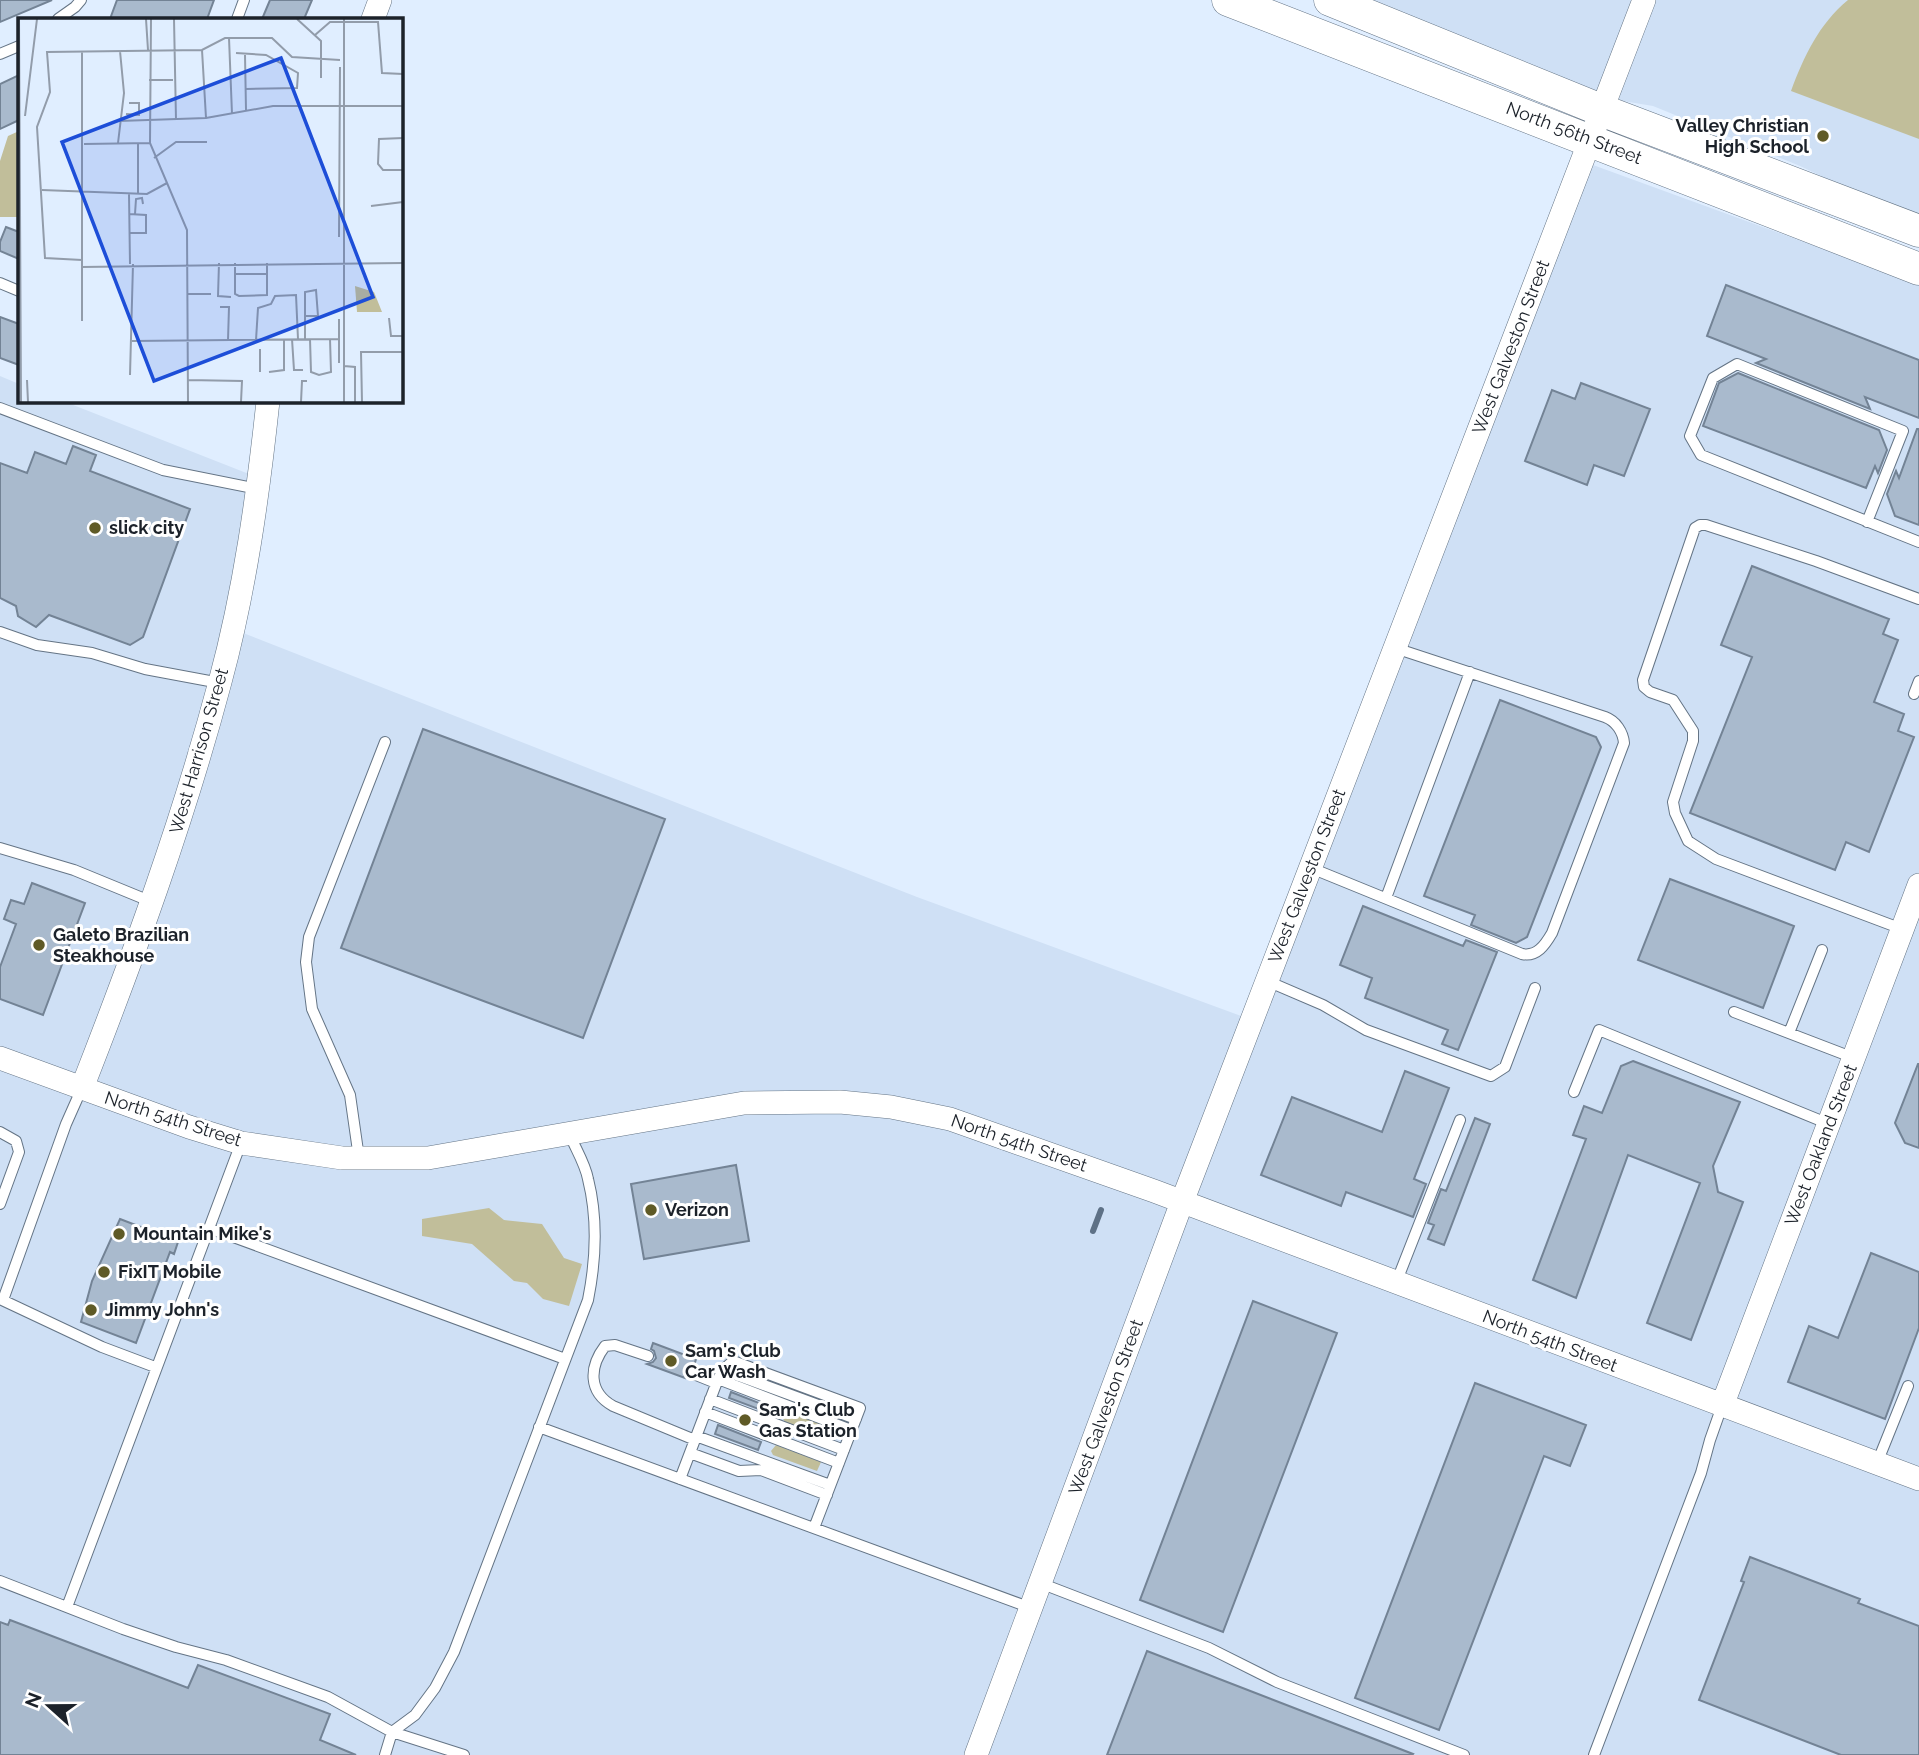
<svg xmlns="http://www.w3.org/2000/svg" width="1919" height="1755" font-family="Raleway,sans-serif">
<rect width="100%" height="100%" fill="#e0eeff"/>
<path fill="#cfe0f5" d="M1354,0h565v222l-119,-56 -147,-60 -42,-7z
M1593,165l326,119v1471h-1919v-1379l19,8v17h44l196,77 -26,151 684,268 335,123 -26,70z"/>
<path fill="#c1be9a" d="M1848,0h71v139l-128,-48c13,-35 28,-67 57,-91z
M19,131v86h-19v-56l8,-25z
M489,1208l15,12 38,4 22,34 18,6 -13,42 -26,-7 -16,-16 -13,-2 -42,-37 -50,-8v-17z
M788,1412l45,17 -4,10 -44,-17 -3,-5z
M776,1445l45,17 -4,9 -44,-16 -2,-4z"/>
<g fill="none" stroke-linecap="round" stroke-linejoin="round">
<path stroke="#5e7186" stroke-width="6" d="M1093,1231l8,-21"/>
</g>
<path fill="#a9bacd" stroke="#738395" stroke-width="2" d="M0,0h52l-52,22z
M117,0h97l-7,19h-97z
M270,0h42l-8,19h-42z
M19,75v45l-19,9v-45z
M6,227l13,5v27l-19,-8v-9z
M1726,285l193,75v58l-54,-21 5,12 -114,-46 10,-4 -59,-23z
M0,317l19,7v41l-19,-7z
M1738,373l141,57 8,20 -9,23 -3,-7 -9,22 -163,-62 16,-43z
M1581,383l69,26 -26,67 -30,-11 -7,20 -62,-24 27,-71 23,9z
M1917,429h2v96l-24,-9 -8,-22 9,-23 3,7z
M73,446l23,9 -6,16 100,38 -47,128 -13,8 -81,-30 -13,12 -18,-11 -2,-10 -16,-8v-135l27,10 8,-21 31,12z
M1752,566l137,53 -6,15 15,6 -24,62 30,12 -6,17 16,6 -45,115 -23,-10 -11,28 -145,-57 62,-156 -31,-12z
M1500,700l96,37 5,10 -74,190 -11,6 -45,-18 4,-10 -51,-19z
M423,729l242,90 -82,219 -242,-90z
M1670,879l124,47 -31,82 -125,-48z
M32,883l53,20 -42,112 -43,-16v-32l16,-43 -12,-5 7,-19 13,4z
M1363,906l100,40 3,-6 31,12 -39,98 -16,-6 6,-14 -83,-32 7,-20 -32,-13z
M1633,1061l107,41 -27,64 5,26 25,10 -52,138 -44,-17 53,-140 -72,-28 -52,143 -43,-18 53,-141 -13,-4 11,-29 18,7 19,-47z
M1918,1064h1v84l-14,-5 -10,-20z
M1405,1071l44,17 -35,91 12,5 -13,33 -67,-25 -5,14 -80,-31 31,-78 90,35z
M1475,1118l15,6 -46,121 -16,-6 6,-14 -6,-2 13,-34 5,2z
M736,1165l13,76 -105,18 -13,-75z
M120,1219l44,17 1,-5 15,5 -6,18 -4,-2 -34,91 -55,-21 11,-41z
M1871,1253l48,19v56l-34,91 -97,-37 21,-56 29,12z
M1253,1301l84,32 -114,299 -83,-32z
M653,1343l43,16 -2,7 -5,-1 -5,4 1,9 -38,-14 6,-2 3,-4 -2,-7 -3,-2z
M1475,1383l111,42 -16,41 -26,-10 -105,274 -84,-32z
M731,1392l43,17 -2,5 -43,-16z
M718,1425l43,17 -3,8 -43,-16z
M1750,1557l110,42 -2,4 61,23v129h-78l-142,-55 45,-118 -3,-1z
M10,1620l178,68 10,-23 132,49 -10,26 36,15h-356v-133l8,3z
M1147,1651l266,103 -1,1h-305z"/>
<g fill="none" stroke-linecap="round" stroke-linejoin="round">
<defs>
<path id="service" d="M58,19l17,-12 6,-7
M237,19l7,-19
M0,54l19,-8
M0,283l19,8
M0,408l163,62 95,19
M1867,522l36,-91 -166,-67 -24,14 -23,58 11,19 218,87
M0,632l37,13 55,8 53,16 75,14
M1914,694l5,-13
M0,848l74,22 78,32
M1311,868l211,86c15,3 23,-9 30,-21l72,-190c-1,-11 -8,-22 -19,-26l-210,-69
M1386,898l84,-226
M1902,929l-186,-70 -28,-18 -13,-28 -2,-11 20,-61v-10l-20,-31 -23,-8 -6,-5 -1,-7 52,-152 5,-3h6l110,36 103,38
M1267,981l56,24 43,25 125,46 14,-9 30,-79
M1734,1012l120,46
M1789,1033l33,-83
M1574,1092l25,-62 230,94
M0,1132l16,9 3,11 -19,52
M359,1158l-9,-63 -38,-86 -6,-47 3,-25 76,-195
M209,1228l356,131
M1396,1283l64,-163
M0,1299l102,48 53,20
M3,1300l63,-176 16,-36
M648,1356l-33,-11 -10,1c-16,21 -17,46 8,60l82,34
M723,1370l133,49
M691,1373l25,10
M718,1379l133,51
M710,1399l134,51
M705,1412l134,51
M539,1427l492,181
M696,1436l134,49
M690,1453l49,18 22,-1 66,25
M1877,1463l31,-77
M680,1479l38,-100 5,-9 10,-9 127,47 -46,120
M0,1581l123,48 53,18 50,13 102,37 64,35 72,23
M1040,1583l169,65 68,34 187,73
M67,1607l174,-464
M385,1755l7,-23 23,-17 20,-27 19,-36 134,-352c8,-40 10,-81 0,-121 -3,-16 -13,-31 -19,-46
M1594,1755l107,-282 9,-33 12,-34"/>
<path id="minor" d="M373,19l7,-19
M0,1058l189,69 52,16 101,15h86l316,-55 96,-1 51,5 59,12 204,72 765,288
M82,1088c52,-133 101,-267 138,-406 25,-92 38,-187 48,-281
M1722,1406l197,-521
M976,1755l206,-553 462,-1202"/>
<path id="secondary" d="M1228,0l691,269
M1330,0l271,110 318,121"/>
</defs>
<use href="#service" stroke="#647485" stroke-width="12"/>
<use href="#minor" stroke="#647485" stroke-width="24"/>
<use href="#secondary" stroke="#647485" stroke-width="33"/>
<use href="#service" stroke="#fff" stroke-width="10"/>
<use href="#minor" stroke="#fff" stroke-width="23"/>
<use href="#secondary" stroke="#fff" stroke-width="32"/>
</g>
<g fill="#5f5a26" stroke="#fff" stroke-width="2.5">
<circle cx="1823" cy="136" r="7"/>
<circle cx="95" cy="528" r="7"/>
<circle cx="39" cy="945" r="7"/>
<circle cx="651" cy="1210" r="7"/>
<circle cx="119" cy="1234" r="7"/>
<circle cx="104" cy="1272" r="7"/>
<circle cx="91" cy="1310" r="7"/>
<circle cx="671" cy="1361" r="7"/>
<circle cx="745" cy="1420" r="7"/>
</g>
<g text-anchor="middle" stroke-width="6" stroke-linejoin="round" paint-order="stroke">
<g font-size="18" font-weight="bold" fill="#1c222a" stroke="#fff" text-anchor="start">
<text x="1809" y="132" text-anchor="end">Valley Christian<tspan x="1809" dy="21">High School</tspan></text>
<text x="109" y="534">slick city</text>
<text x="53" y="941">Galeto Brazilian<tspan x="53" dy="21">Steakhouse</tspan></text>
<text x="665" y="1216">Verizon</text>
<text x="133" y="1240">Mountain Mike's</text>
<text x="118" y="1278">FixIT Mobile</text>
<text x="105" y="1316">Jimmy John's</text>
<text x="685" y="1357">Sam's Club<tspan x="685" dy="21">Car Wash</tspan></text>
<text x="759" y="1416">Sam's Club<tspan x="759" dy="21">Gas Station</tspan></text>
</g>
<g font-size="18" fill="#1c222a" stroke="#fff">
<text transform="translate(1574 133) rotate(21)" y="6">North 56th Street</text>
<text transform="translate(1511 347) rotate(-69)" y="6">West Galveston Street</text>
<text transform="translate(199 751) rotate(-74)" y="6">West Harrison Street</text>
<text transform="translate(1307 876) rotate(-69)" y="6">West Galveston Street</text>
<text transform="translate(173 1119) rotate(18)" y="6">North 54th Street</text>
<text transform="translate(1019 1143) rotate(19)" y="6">North 54th Street</text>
<text transform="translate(1821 1145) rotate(-69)" y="6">West Oakland Street</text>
<text transform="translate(1550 1341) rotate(21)" y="6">North 54th Street</text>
<text transform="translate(1106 1407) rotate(-70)" y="6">West Galveston Street</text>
</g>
</g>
<g transform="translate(18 18)">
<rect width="385" height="385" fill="#e0eeff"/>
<path d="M337,268l19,6 8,20h-25z" fill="#c1be9a"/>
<path fill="none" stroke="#929caa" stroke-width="2" d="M1,1l2,383M128,1l2,31M133,1l-1,124 37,87 1,172M156,1l2,101M279,1l24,22v37M297,17l15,-13h48l4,51 21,1M211,20l3,76M184,32l4,68M64,33v270M218,35l30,2 32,18 -1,15 -51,1M227,37l1,55M131,62h24M108,96l13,1v-12h-10M7,98l12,-97M101,103l87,-3 67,-12h130M385,120l-24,1 -1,25 5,6h20M100,125l6,-50 -4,-42M120,125v51M66,126l66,-1M136,140l22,-16h31M24,172l105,4 20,-11M111,176l1,70M353,188l32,-4M111,196l17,1v18h-17M117,196l1,-15 6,-1 1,6M321,219l1,-170M64,242l-37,-2 -8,-131 13,-35 -3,-40 155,-2 23,-12h47l20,19 48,3M201,245l-1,33 13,1M217,245v31l4,2 28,-1v-32M64,249l321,-4M217,256h32M170,276h23M202,289h9l-1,33M287,298h13l-2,-26 -11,2v47M371,300l2,18h12M274,321l2,31h9M292,321l1,33 8,3 12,-3 -1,-33M238,322l2,-32 13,-4 4,-8 21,-1 2,44M114,323l207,-2M242,331v23M321,345v-44M326,348l11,1v35M251,354l15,-2v-30M112,357l3,-111M9,362l1,22M170,362l54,1 -1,21M283,384l1,-21h5M326,384v-383M344,384l-1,-50h42"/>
<path fill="#1d4ed8" fill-opacity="0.15" stroke="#1d4ed8" stroke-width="3.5" d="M263,40l92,239 -219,84 -92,-239z"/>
<rect width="385" height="385" fill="none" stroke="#1c222a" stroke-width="3.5"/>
</g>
<g transform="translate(49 1706) rotate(291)" stroke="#ffffff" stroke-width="5" paint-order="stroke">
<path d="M0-5L12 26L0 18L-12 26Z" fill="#1c222a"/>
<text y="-10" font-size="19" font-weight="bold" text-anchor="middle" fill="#1c222a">N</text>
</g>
</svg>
